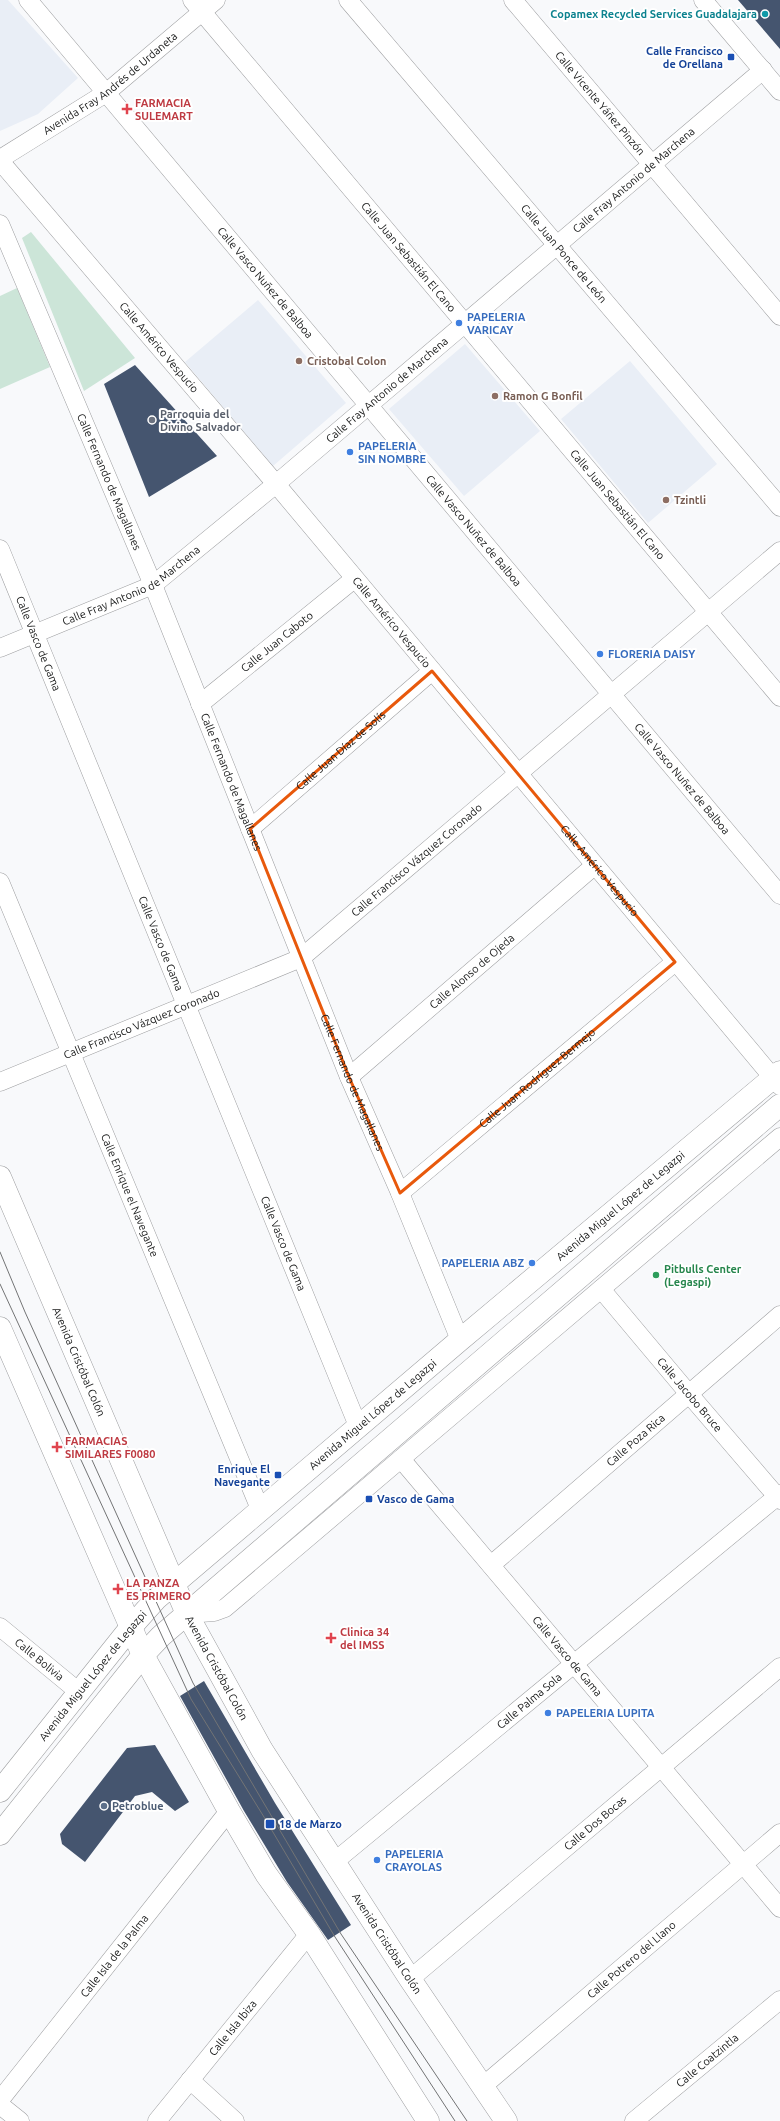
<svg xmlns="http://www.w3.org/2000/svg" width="780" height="2121" font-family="Ubuntu,sans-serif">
<rect width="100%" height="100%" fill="#f8f9fb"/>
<path fill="#e9eef6" d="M0,0h8l70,78 -40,36 -38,17z
M258,300l88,103 -73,63 -88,-104z
M465,344l75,87 -76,65 -75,-87z
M630,361l87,103 -69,59 -87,-104z"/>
<path fill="#cce5d8" d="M31,232l104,126 -51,33 -62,-153z
M17,288l33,79 -50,22v-93z"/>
<path fill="#45556f" d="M738,0h42v49z
M135,365l82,91 -68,41 -45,-113z
M204,1681l71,122 76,122 -23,15 -41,-58 -43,-71 -64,-115z
M155,1745l34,57 -14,9 -23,-19 -17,4 -50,66 -23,-18 -2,-10 67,-86z"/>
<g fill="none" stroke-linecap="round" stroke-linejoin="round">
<defs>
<g id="minor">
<path id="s1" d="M28,0l752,895"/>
<path id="s2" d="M192,0l588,697"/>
<path id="s3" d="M348,0l432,507"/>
<path id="s4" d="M513,0l267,316"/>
<path d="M703,0l77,91"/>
<path id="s5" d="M0,159l106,-66 110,-93"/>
<path id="s6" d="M0,161l276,323 504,602"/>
<path id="s7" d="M0,224l153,361 196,492 51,116 60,147"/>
<path id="s8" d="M0,549l358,877"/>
<path id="s9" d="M0,648l153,-63 123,-101 487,-414"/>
<path id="s10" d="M200,704l154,-125"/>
<path id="s11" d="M250,829l182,-158"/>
<path id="s12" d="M0,882l260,627"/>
<path id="s13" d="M349,1077l245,-211"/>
<path id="s14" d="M0,1082l301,-124 479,-407"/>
<path id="s15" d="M400,1193l275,-231"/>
<path id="s16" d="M601,1289l88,105 91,106"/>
<path id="s17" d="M401,1459l379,449"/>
<path id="s18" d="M491,1565l289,-250"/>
<path d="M187,1614l27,-2 11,-4 555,-471"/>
<path id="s19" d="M0,1627l79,65"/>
<path id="s20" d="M334,1862l446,-368"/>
<path id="s21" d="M410,1979l370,-312"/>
<path d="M190,2080l45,41"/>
<path id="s22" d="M483,2086l297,-253"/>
<path id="s23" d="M0,2100l229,-289"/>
<path d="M0,2105l20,16"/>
<path id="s24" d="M157,2121l152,-187"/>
<path id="s25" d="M634,2121l146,-121"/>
</g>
<g id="secondary">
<path id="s26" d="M0,1791l131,-164 25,-28 304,-259 320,-268"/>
<path d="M0,1834l143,-179 18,-19 619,-531"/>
</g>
<g id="primary">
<path id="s27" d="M0,1177l187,437 75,136 148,229 96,142"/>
<path d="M0,1328l143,327 86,156 37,63 43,60 119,187"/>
</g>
</defs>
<use href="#minor" stroke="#9d9ea0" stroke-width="19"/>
<use href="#secondary" stroke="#9d9ea0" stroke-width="23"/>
<use href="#primary" stroke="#9d9ea0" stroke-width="23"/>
<use href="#minor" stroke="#fff" stroke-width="18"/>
<use href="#secondary" stroke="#fff" stroke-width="22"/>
<use href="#primary" stroke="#fff" stroke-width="22"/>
<path stroke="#737475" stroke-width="1" d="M0,1252l25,60 168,371 148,251 126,187
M0,1284l191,415 73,118 71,120 120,184"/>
</g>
<path fill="none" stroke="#e8590c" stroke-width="3" stroke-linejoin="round" d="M432,671l243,291 -275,231 -51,-116 -99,-248z"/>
<circle fill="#0f9aa8" stroke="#fff" stroke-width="1.5" cx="765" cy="14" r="4"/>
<g fill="#1a4fb4" stroke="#fff" stroke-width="1.5">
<rect x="727" y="53" width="8" height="8" rx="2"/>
<rect x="274" y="1471" width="8" height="8" rx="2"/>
<rect x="365" y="1495" width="8" height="8" rx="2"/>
<rect x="265" y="1819" width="10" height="10" rx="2"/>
</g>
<g fill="#e0444e" stroke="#fff" stroke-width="1.5">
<path d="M125 103h4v4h4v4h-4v4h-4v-4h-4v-4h4z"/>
<path d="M55 1441h4v4h4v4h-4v4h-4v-4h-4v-4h4z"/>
<path d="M116 1583h4v4h4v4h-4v4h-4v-4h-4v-4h4z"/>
<path d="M329 1632h4v4h4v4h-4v4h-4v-4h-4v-4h4z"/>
</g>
<g fill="#3f7fe0" stroke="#fff" stroke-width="1.5">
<circle cx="459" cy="323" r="4"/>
<circle cx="350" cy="452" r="4"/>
<circle cx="600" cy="654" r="4"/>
<circle cx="532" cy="1263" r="4"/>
<circle cx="548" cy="1713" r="4"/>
<circle cx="377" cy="1860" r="4"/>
</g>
<g fill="#8d6e63" stroke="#fff" stroke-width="1.5">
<circle cx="299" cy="361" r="4"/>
<circle cx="495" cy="396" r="4"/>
<circle cx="666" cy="500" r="4"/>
</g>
<circle fill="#6b7280" stroke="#fff" stroke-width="1.5" cx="152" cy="420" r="4"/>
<circle fill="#2e9e5b" stroke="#fff" stroke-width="1.5" cx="656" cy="1275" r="4"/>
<circle fill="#5c6f8a" stroke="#fff" stroke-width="1.5" cx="104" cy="1806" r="4"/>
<g text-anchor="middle" stroke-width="4" stroke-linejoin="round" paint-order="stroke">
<g font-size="11" font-weight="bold" fill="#0d838f" stroke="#fff" text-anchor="end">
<text x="757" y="18">Copamex Recycled Services Guadalajara</text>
</g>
<g font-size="11" font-weight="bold" fill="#164399" stroke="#fff" text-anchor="end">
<text x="723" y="55">Calle Francisco<tspan x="723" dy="13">de Orellana</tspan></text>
<text x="270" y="1473">Enrique El<tspan x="270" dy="13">Navegante</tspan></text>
<text x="377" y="1503" text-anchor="start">Vasco de Gama</text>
<text x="279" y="1828" text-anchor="start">18 de Marzo</text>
</g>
<g font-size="11" fill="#171818" stroke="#fff">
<text dy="4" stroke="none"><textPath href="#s5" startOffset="134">Avenida Fray Andrés de Urdaneta</textPath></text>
<text dy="4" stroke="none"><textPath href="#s4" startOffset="135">Calle Vicente Yáñez Pinzón</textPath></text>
<text dy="4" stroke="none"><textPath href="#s9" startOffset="794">Calle Fray Antonio de Marchena</textPath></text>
<text dy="4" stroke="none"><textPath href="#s3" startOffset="333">Calle Juan Ponce de León</textPath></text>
<text dy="4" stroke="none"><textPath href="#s2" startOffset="336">Calle Juan Sebastián El Cano</textPath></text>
<text dy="4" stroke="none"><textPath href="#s1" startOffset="369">Calle Vasco Nuñez de Balboa</textPath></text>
<text dy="4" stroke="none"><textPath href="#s6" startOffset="245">Calle Américo Vespucio</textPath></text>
<text dy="4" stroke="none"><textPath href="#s9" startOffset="470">Calle Fray Antonio de Marchena</textPath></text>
<text dy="4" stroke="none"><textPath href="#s7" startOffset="280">Calle Fernando de Magallanes</textPath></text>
<text dy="4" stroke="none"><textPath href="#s2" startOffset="660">Calle Juan Sebastián El Cano</textPath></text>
<text dy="4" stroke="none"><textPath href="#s1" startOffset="693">Calle Vasco Nuñez de Balboa</textPath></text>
<text dy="4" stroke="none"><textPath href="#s9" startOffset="146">Calle Fray Antonio de Marchena</textPath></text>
<text dy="4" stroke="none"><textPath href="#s6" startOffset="605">Calle Américo Vespucio</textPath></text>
<text dy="4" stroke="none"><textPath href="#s10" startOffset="99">Calle Juan Caboto</textPath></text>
<text dy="4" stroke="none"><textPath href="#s8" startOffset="102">Calle Vasco de Gama</textPath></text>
<text dy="4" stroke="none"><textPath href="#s11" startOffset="120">Calle Juan Díaz de Solís</textPath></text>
<text dy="4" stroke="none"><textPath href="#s1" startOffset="1017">Calle Vasco Nuñez de Balboa</textPath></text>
<text dy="4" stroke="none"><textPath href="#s7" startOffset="604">Calle Fernando de Magallanes</textPath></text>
<text dy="4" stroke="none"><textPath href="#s14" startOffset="477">Calle Francisco Vázquez Coronado</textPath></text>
<text dy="4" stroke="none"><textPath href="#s6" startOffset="929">Calle Américo Vespucio</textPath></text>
<text dy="4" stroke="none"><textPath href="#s8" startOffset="426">Calle Vasco de Gama</textPath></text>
<text dy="4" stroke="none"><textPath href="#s13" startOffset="162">Calle Alonso de Ojeda</textPath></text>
<text dy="4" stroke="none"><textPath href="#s14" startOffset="153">Calle Francisco Vázquez Coronado</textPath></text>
<text dy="4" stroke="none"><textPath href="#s15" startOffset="179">Calle Juan Rodríguez Bermejo</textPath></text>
<text dy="4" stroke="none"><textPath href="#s7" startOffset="928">Calle Fernando de Magallanes</textPath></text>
<text dy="4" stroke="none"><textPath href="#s12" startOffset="339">Calle Enrique el Navegante</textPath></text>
<text dy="4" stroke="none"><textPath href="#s26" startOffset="856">Avenida Miguel López de Legazpi</textPath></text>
<text dy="4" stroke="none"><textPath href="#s8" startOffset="750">Calle Vasco de Gama</textPath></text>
<text dy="4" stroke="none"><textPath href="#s27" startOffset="201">Avenida Cristóbal Colón</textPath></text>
<text dy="4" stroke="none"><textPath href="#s16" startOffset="138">Calle Jacobo Bruce</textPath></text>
<text dy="4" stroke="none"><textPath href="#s26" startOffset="532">Avenida Miguel López de Legazpi</textPath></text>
<text dy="4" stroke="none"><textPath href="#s18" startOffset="191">Calle Poza Rica</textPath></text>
<text dy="4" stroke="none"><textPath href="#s17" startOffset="258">Calle Vasco de Gama</textPath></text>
<text dy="4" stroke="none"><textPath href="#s19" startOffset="51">Calle Bolivia</textPath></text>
<text dy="4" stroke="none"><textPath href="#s27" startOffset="537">Avenida Cristóbal Colón</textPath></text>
<text dy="4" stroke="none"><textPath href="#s26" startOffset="148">Avenida Miguel López de Legazpi</textPath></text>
<text dy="4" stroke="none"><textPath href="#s20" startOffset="253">Calle Palma Sola</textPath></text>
<text dy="4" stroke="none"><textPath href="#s21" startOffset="242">Calle Dos Bocas</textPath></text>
<text dy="4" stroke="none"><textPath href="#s27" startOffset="861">Avenida Cristóbal Colón</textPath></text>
<text dy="4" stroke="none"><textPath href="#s23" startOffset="184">Calle Isla de la Palma</textPath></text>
<text dy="4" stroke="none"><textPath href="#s22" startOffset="195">Calle Potrero del Llano</textPath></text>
<text dy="4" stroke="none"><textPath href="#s24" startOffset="120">Calle Isla Ibiza</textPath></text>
<text dy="4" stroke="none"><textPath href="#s25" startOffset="95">Calle Coatzintla</textPath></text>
</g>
<g font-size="11" font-weight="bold" fill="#be3a42" stroke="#fff" text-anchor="start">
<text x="135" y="107">FARMACIA<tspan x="135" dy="13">SULEMART</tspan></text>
<text x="65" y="1445">FARMACIAS<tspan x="65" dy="13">SIMILARES F0080</tspan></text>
<text x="126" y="1587">LA PANZA<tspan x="126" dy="13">ES PRIMERO</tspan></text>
<text x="340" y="1636">Clinica 34<tspan x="340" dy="13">del IMSS</tspan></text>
</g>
<g font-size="11" font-weight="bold" fill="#366cbe" stroke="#fff" text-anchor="start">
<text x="467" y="321">PAPELERIA<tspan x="467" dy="13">VARICAY</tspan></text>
<text x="358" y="450">PAPELERIA<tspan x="358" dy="13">SIN NOMBRE</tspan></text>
<text x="608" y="658">FLORERIA DAISY</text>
<text x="524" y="1267" text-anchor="end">PAPELERIA ABZ</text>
<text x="556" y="1717">PAPELERIA LUPITA</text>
<text x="385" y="1858">PAPELERIA<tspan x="385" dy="13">CRAYOLAS</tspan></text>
</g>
<g font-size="11" font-weight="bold" fill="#785e54" stroke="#fff" text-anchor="start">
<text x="307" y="365">Cristobal Colon</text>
<text x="503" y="400">Ramon G Bonfil</text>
<text x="674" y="504">Tzintli</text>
</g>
<g font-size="11" font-weight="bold" fill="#5b616d" stroke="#fff" text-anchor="start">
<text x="160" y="418">Parroquia del<tspan x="160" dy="13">Divino Salvador</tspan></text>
</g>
<g font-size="11" font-weight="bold" fill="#27864d" stroke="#fff" text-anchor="start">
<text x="664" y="1273">Pitbulls Center<tspan x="664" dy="13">(Legaspi)</tspan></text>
</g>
<g font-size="11" font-weight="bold" fill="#4e5e75" stroke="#fff" text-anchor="start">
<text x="112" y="1810">Petroblue</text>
</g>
</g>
</svg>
